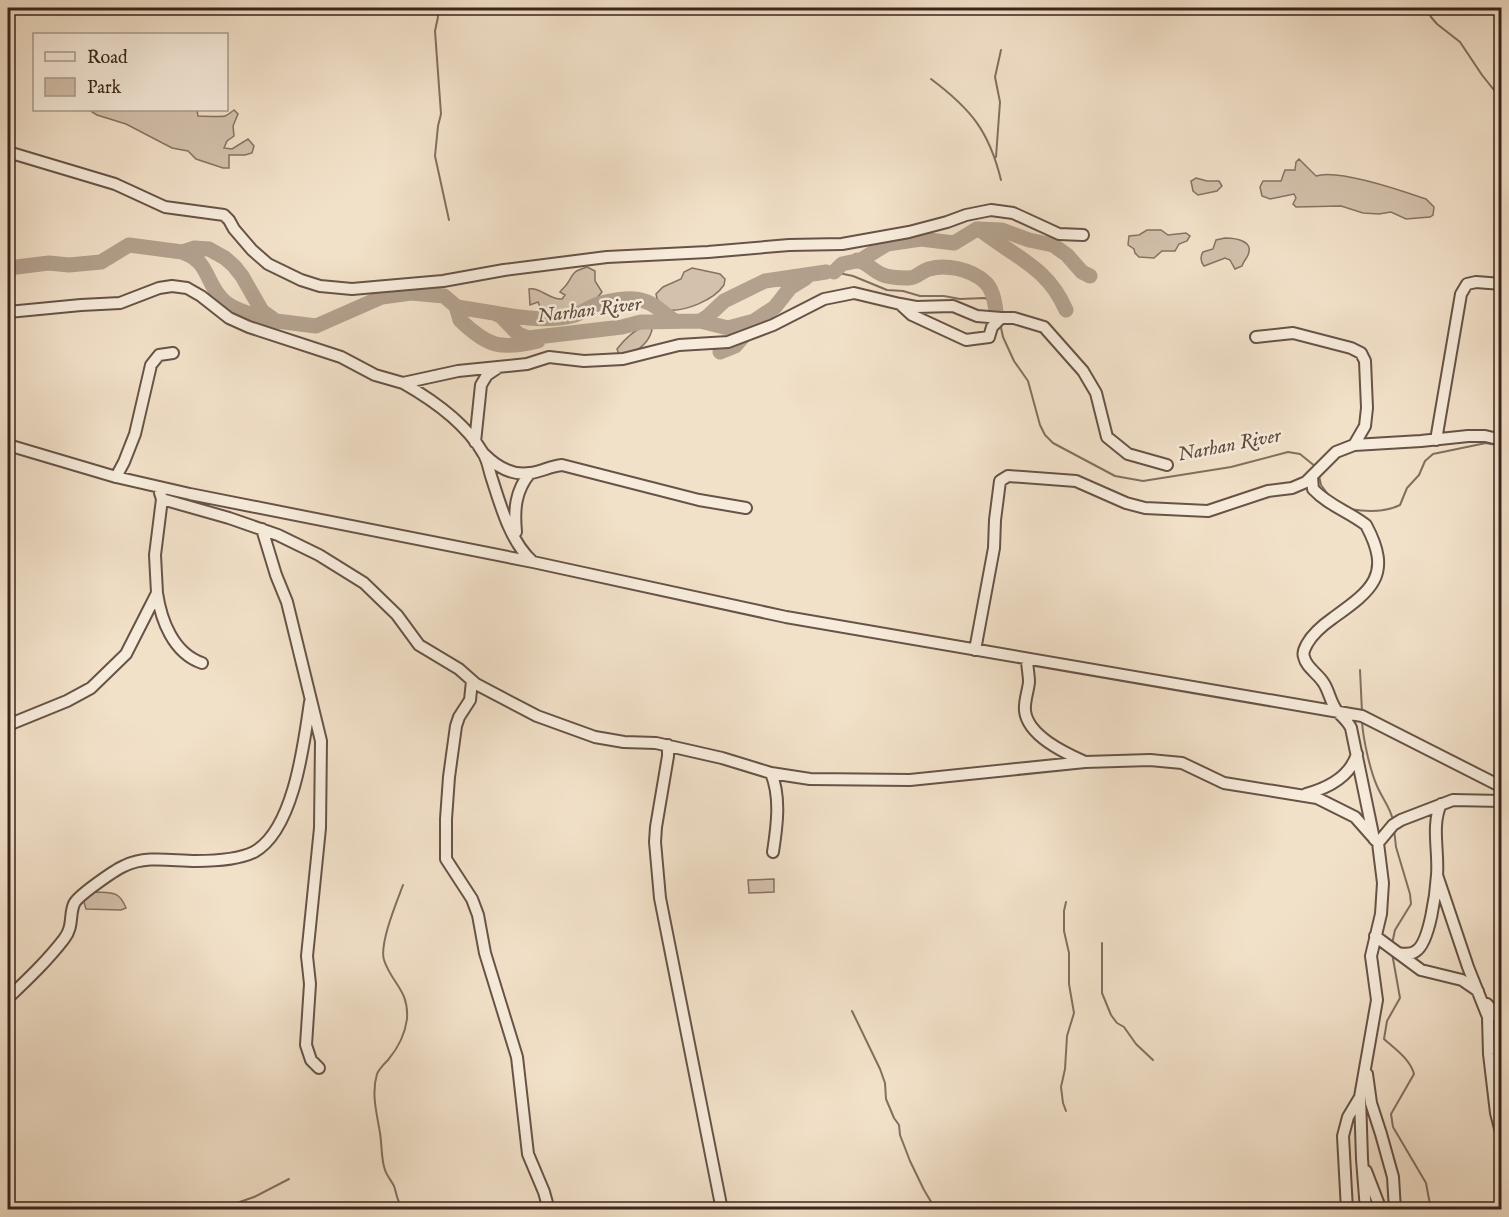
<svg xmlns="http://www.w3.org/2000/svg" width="1509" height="1217" font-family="'IM FELL English',serif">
<rect width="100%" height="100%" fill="#f2e1c9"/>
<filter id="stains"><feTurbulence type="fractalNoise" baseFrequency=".00333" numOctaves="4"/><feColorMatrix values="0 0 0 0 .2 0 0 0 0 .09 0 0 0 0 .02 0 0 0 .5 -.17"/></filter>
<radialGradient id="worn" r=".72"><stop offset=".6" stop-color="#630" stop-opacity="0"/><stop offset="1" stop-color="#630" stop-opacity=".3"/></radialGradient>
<path fill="#d3c1ac" stroke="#867264" stroke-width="1.5" d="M89,110h108l1,6c4,0 25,1 27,0 3,-1 6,-4 9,-6l4,4 -5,12 1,10 -7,5 -3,7 8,1 16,-10 6,7 -2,7 -7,2h-16v13h-6l-27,-9 -8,-8 -16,-3 -46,-24 -29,-9z
M1299,159l17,17c22,-8 87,15 110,23l8,8 -1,8 -3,2 -24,2 -15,-7 -12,2 -16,-1 -22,-7 -45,1 -3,-3 3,-6 -2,-4 -24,5 -8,-3 -2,-9 3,-6h18l4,-11h10l1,-8z
M1196,178l11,3h12l3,5 -5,5 -19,4 -5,-4 -2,-10z
M1147,230h14l7,5 18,-2 4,3 -3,5 -8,3 -4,7h-13l-8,7 -15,-1 -4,-4 -1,-4 -6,-4 1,-9 10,-1z
M1225,238c11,0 31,3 22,19 -2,3 -4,6 -5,9l-7,3 -5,-9 -5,-2 -21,8c-4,-5 -4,-9 -1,-14l10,-3 3,-9z
M587,267l8,4v10l7,11c-11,16 -40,28 -59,22l-5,-12 -8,3 -1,-16c12,-2 20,11 33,10l3,-4 -5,-3c2,-3 5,-5 7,-8 9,-13 3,-11 20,-17z
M692,268l28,6 5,5 -1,6c-10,15 -39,27 -57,25l-10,-11 -1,-5 7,-7 18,-8 3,-7z
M643,327h7l2,3c-4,15 -18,25 -33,24l-2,-5c7,-9 16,-18 26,-22z
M774,879v13l-25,1 -1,-13z
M95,892c18,1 24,-1 31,16l-5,2 -35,-1 -3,-10z"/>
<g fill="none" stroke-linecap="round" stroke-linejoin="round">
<path stroke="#826f60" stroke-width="2" d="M437,8l1,9 -3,14 6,83 -3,12 -3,30 14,64
M1427,8l4,9 6,7 23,18 22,33 12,15 8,17
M931,79c40,30 58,52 70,101
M996,157l4,-55 -5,-25 6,-27
M826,272h8l19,4 34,14 16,1 17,5h24l16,3 25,-1 7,5 4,10
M1000,323l3,14 11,24 14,20 12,44 5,10 8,8 62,33 28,5 88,-14 57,-15 12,2 16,13
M1319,476l2,9 9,12
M1350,509c17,3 34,4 50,-4l7,-17 12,-13 6,-14 8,-7 53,-11 16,3
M1360,670l2,42
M1362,721c1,18 8,49 15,65 5,12 13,21 16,34
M1066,902l-2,9v20l5,22v31l5,29 -7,23 -2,33 -4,18 2,16 3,8
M1102,943v50l9,22 6,8 7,4 12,17 17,16
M1392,944l3,-14 16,-26 -1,-10 -14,-47 -2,-18
M1392,953l8,45 -13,23 -3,18c11,10 26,20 30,35l-23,40 2,13 33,56 5,27
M852,1011l28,58 5,14 1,16 8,19 5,7 1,10 10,26 14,29 12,20
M402,1207c-6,-8 -5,-13 -8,-21 -3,-6 -7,-10 -9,-16 -4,-11 -3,-25 -5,-37 -3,-19 -9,-39 -3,-59 2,-5 7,-10 11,-14 10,-12 17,-25 19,-41 2,-29 -15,-35 -23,-59 -5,-16 13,-59 19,-75
M217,1210l37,-13 35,-18"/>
<path stroke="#b3a18e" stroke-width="15" d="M979,229c35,28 68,37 87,81
M182,252c28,9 23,31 41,48 11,11 33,15 47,20
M857,260c11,3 15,10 24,14 8,4 19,4 27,4 8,1 13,-7 21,-9 17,-5 42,0 56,13 8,7 10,20 11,30
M8,268l41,-5 20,2 32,-3 28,-17 53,7 12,-4 15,1 16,9 9,8 8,10 20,35 14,10 40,5 66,-29 29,-4 33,3 13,11 37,6 7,3 17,18 10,4 94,-11 19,-5 59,-1 7,-4 17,-16 41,-20 61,-9
M834,272l8,-8 19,-4 26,-16 34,-5 33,4 23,-14 25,1 27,10 24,5 14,10 15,17 8,4
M456,306l4,14c28,27 41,30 78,21
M495,313c25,5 56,9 80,2 9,-3 17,-10 26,-12 9,-2 24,-5 33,-4 18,1 27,13 41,22
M700,321l28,7 26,-7 21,-14 15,-19 16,-10
M720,352l15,-6 15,-17"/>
<defs>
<path id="street" d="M8,152l107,32 50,23 59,8 5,5 5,9 18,21 16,14 33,16 19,6 32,3 91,-8 61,-11 103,-13 101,-5 81,-7 53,-1 67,-12 38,-10 19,-7 25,-5 22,3 46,21 24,1
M900,304l16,3 37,-1 24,10 24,2
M8,312l73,-7 39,-2 39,-15 13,-2 15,2 14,8 28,22 20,9 92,30 34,18 28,8 55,-12 69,-7 22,-7 35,4 39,-2 56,-14 49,-3 45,-17 51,-26 30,-6 46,11 12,11 54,25 23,-3 3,-10 9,-9h13l30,9 39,44 13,22 11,44 21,17 39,11
M1256,337l37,-4 58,15 10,5 4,8 2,47 -2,18 -11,19
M403,383c30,17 62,39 80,70 5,7 6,18 9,26 9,28 19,64 41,83
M1436,440l25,-146 6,-10 9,-2 26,2
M475,442l6,-57 6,-10 12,-8
M8,445l108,32 74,17 343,68 253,55 576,99 140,71
M484,454c12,12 28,22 46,19 11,-1 20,-7 32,-8l137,35 47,8
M116,477l8,-15 11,-28 16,-69 8,-10 14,-2
M1312,477l1,12c16,17 35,22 53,36 27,50 6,65 -33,93 -10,7 -20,15 -26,26 -2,4 -5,8 -3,13 2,10 13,16 19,25 6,8 7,20 14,29 5,6 10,9 14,17l23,111
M162,499l67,19 49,17 41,20 45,28 33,32 22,30 40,24 17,15 61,32 58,21 29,5 32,1 66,15 49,15 39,6 100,1 175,-18 65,-2 32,3 42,20 93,15 38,19 23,26 15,-18 8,-5 52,-20 49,1
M262,529l14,46 11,27 34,139 -1,87 -13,128 3,28 -4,61 5,15 8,8
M516,532c-2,-22 -1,-41 14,-59
M157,593c4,27 16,60 45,70
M975,650l19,-102 1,-28 5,-39 8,-5 68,5 50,22 19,5 63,3 60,-20 24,-3 14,-6 30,-30 18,-7 67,-4 47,-5h17l17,4
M1027,659c0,7 2,16 2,23 -1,10 -5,19 -4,29 3,25 40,42 60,51
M472,681l-2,19 -11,17 -3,9 -7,51 -3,42v40l26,40 6,16 7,38 32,104 11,97 16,38 5,18
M8,725l59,-24 24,-13 35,-34 31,-61 -2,-38 7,-56 -2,-6
M668,745v11l-12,71 -1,15 5,56 62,312
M771,773c10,24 6,53 2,79
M1306,794c22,-6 44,-17 51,-40
M1437,875l31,92 20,50 1,37 7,59 6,23
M1375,936l46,34 41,10 16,11
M1398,953c7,1 13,2 18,-2 14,-9 20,-60 21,-76 2,-23 -6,-50 4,-71
M8,998c20,-19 39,-37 56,-59 10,-13 5,-24 10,-35 3,-8 41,-34 50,-38 23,-11 48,-5 72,-5 18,0 42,-1 58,-9 40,-22 50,-109 56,-150
M1487,1004l15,18
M1367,1074l4,29 10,31 12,43 2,33
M1366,1171l15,39
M1347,1210l-4,-74 5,-19 12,-20
M1366,1210l-4,-51 -2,-62 17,-97 -6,-44 10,-42 2,-31 -5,-40"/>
</defs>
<use href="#street" stroke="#675347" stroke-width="14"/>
<use href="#street" stroke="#f7ecdc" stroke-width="10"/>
</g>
<g text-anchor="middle" stroke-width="5" stroke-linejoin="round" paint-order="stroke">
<g font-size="20" font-style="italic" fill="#5e4a3e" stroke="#f7ecdc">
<text transform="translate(589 309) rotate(-7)" y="7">Narhan River</text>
<text transform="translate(1229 444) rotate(-11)" y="7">Narhan River</text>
</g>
</g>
<rect width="1509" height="1217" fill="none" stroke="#f2e1c9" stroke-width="30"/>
<rect x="9" y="9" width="1491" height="1199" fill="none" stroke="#39241c" stroke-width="3"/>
<rect x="15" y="15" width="1479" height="1187" fill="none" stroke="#39241c" stroke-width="1.5"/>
<rect x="33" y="33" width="195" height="78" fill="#f7ecdc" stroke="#ab9c8f" stroke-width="1.5"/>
<rect x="45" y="52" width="30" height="9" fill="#f7ecdc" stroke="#ab9c8f" stroke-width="1.5"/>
<text x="87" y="63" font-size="18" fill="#39241c">Road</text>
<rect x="45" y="78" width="30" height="18" fill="#d3c1ac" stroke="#ab9c8f" stroke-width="1.5"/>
<text x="87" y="93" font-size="18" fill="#39241c">Park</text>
<rect width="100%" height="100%" filter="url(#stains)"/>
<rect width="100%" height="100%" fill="url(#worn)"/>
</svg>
